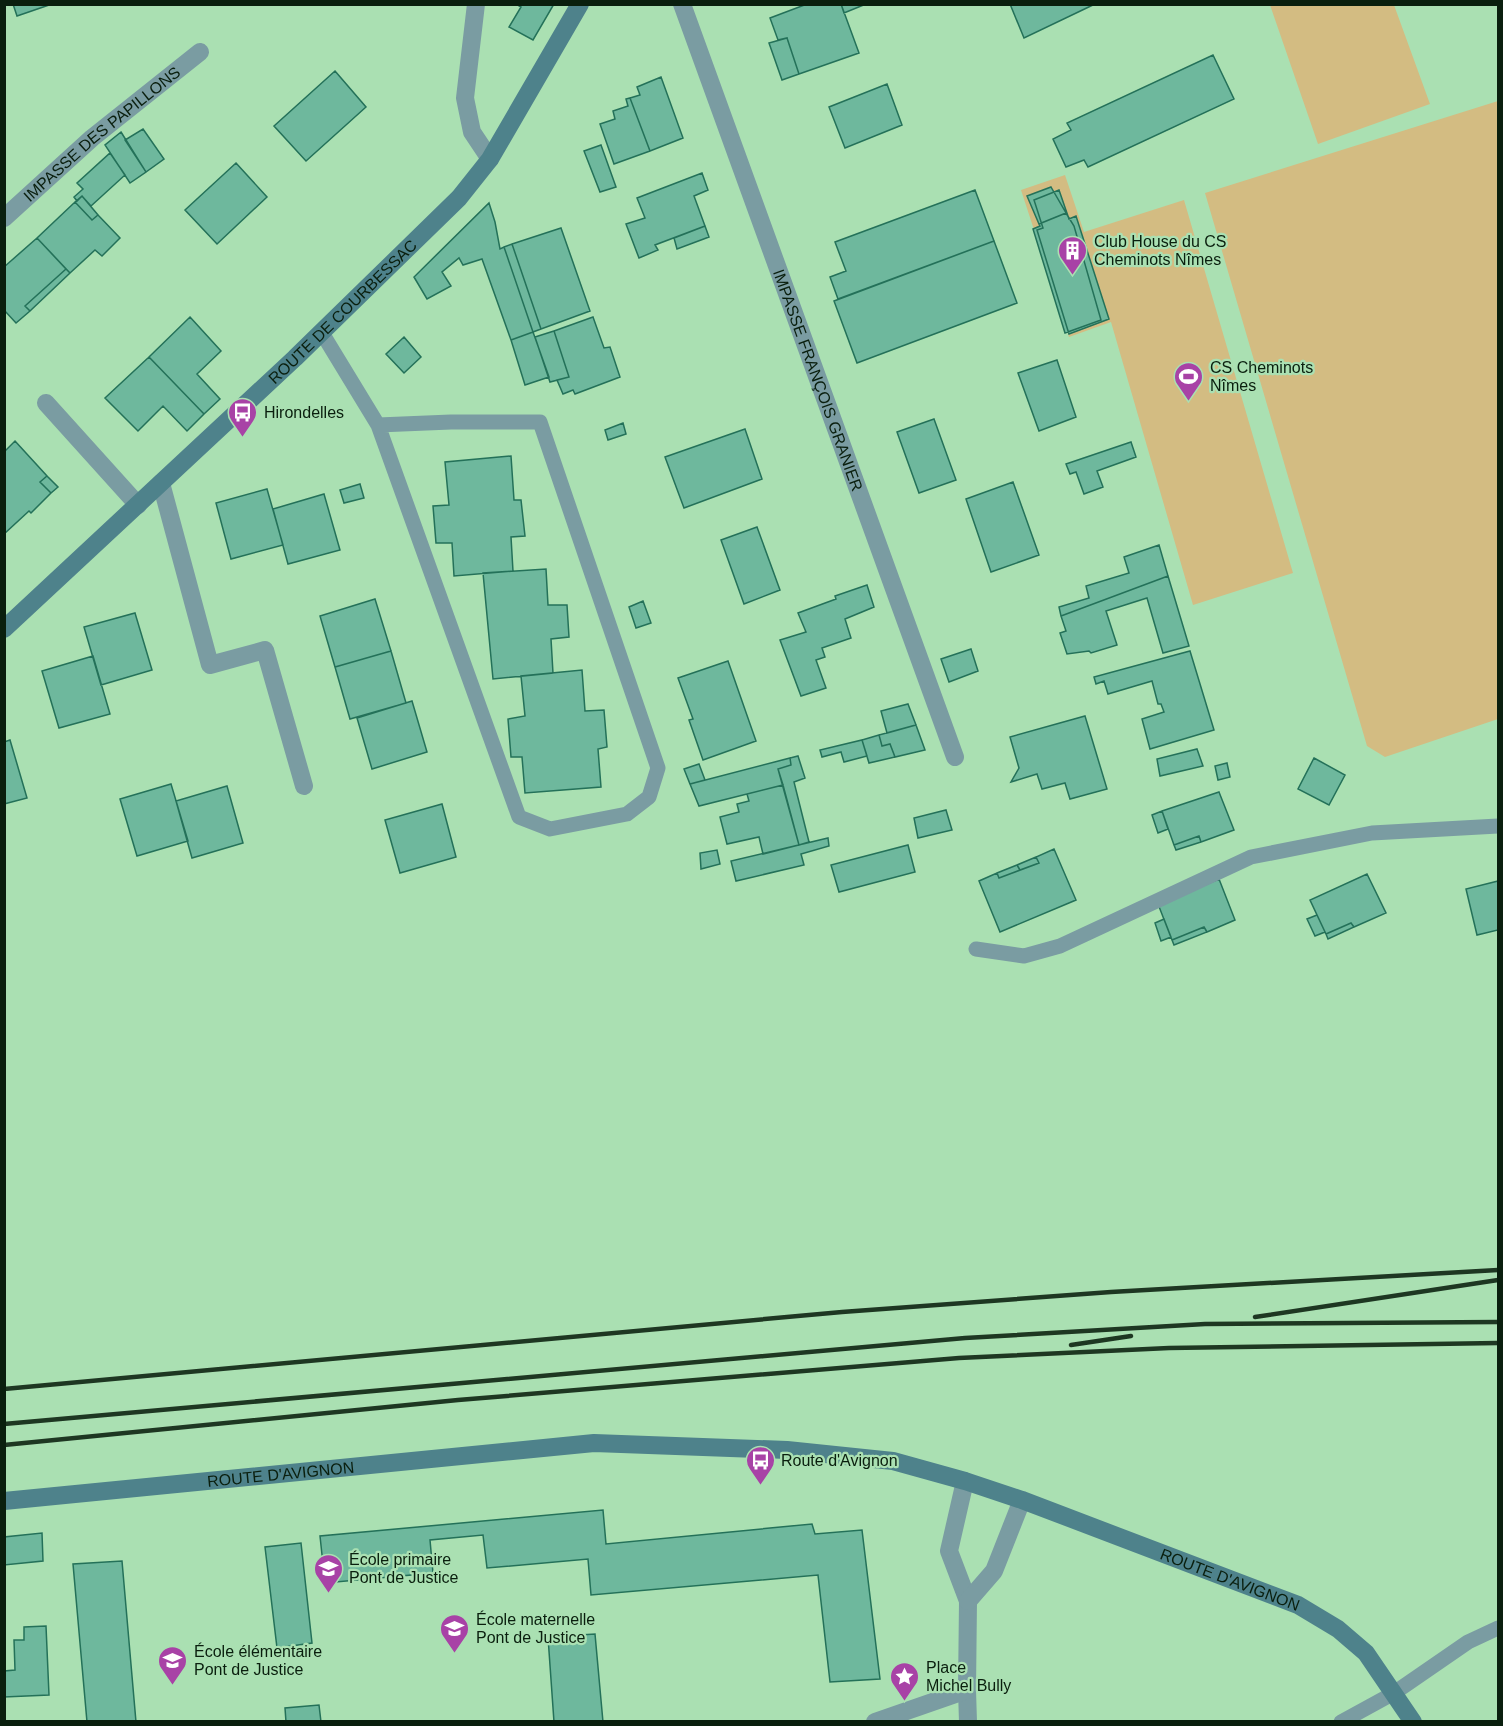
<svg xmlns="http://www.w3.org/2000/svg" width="1503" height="1726" font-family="Helvetica,sans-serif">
<rect width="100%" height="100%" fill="#aae0b2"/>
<path fill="#d3bc82" d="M1270,5h124l36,99 -112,40z
M1498,101v618l-113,38 -18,-11 -162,-553z
M1065,175l19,57 100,-32 109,373 -100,32 -82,-283 -42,15 -48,-147z"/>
<path fill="#6eb89d" stroke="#247159" stroke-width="1.5" d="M13,4h39l-35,12z
M516,4h38l-21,36 -24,-13 12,-20z
M807,4h34l18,49 -60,21 -12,-36 -9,2 -8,-22z
M841,4h25l-22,9z
M1010,4h85l-71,34z
M787,38l12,36 -17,6 -13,-37z
M1213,55l21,44 -146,68 -4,-7 -18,7 -13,-28 18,-9 -4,-7z
M335,71l31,36 -60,54 -32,-35z
M661,77l22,61 -33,13 -20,-53 10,-3 -3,-8z
M887,84l15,41 -57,23 -16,-41z
M630,98l20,53 -36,13 -14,-40 15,-5 -2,-8 15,-5 -2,-7z
M143,129l21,30 -18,13 -21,-32z
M121,132l25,40 -16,11 -25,-38z
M601,145l15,42 -16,5 -16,-41z
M110,153l15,22 -34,31 -9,-10 -5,5 -3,-4 9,-8 -6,-6z
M236,163l31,34 -50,47 -32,-34z
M702,173l6,17 -14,6 11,30 -50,19 3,5 -19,8 -13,-34 19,-6 -8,-20z
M1051,187l15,26 -27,11 -12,-28z
M975,190l19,51 -156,58 -8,-22 16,-6 -11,-29z
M1059,190l10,29 7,-3 33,103 -40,15 -32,-104 6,-2 -9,-28z
M82,196l16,19 -6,5 -17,-18z
M75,202l17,18 6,-5 22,23 -18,18 -7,-6 -25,23 -33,-35z
M489,203l6,19 5,27 4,-2 29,85 -22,8 -29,-81 -19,6 -4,-7 -17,14 9,14 -24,13 -13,-22z
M1066,213l8,13 27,94 -36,13 -32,-104 7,-3 -1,-2z
M705,226l4,11 -32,12 -3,-11z
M561,228l29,83 -49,18 -29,-85z
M37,238l29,31 -41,37 5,5 -14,12 -12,-13v-43z
M994,241l23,62 -160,60 -23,-62z
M512,244l29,85 -8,3 -29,-85z
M66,269l4,4 -40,38 -5,-5z
M190,317l31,34 -24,23 23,25 -16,15 -55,-57z
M593,317l11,31 6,-1 10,30 -45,17 -2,-4 -10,4 -6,-14 12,-3 -15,-46z
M554,331l15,46 -19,5 -15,-45z
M533,332l16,45 -24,8 -14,-45z
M404,337l17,20 -17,16 -18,-19z
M149,357l55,57 -17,17 -24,-25 -25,25 -33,-33z
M1057,360l19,57 -37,14 -21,-58z
M934,419l22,61 -37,13 -22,-61z
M623,423l3,11 -18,6 -3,-10z
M745,429l17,50 -78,29 -19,-51z
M15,441l32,35 -7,6 11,11 -20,20 -2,-2 -25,23v-82z
M1131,442l5,15 -39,14 6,16 -19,7 -8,-22 -6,2 -4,-10z
M511,456l3,44h7l4,36 -14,1 2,34 -59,5 -2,-33h-16l-3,-37 16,-1 -4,-43z
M47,476l11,11 -7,6 -11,-11z
M1013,482l26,73 -48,17 -25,-73z
M360,484l4,14 -20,5 -4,-13z
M267,489l16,56 -52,14 -15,-56z
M324,494l16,56 -52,14 -15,-55z
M757,527l23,63 -36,14 -23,-64z
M1159,545l9,31 -107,40 -2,-9 30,-9 -3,-12 43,-13 -5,-16z
M546,569l2,36h19l2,32 -18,2 2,34 -60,6 -10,-106z
M1168,576l21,70 -26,7 -16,-55 -41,13 11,34 -26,8 -2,-2 -22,3 -7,-21 6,-2 -5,-15z
M867,585l7,22 -29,12 6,19 -29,10 3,9 -9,3 10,28 -25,8 -21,-56 26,-8 -8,-19 38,-14 -1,-3z
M375,599l16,52 -56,16 -15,-51z
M643,601l8,22 -15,5 -7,-21z
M135,613l17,57 -51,15 -17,-58z
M971,649l7,22 -29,11 -8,-23z
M391,651l15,52 -56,16 -15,-52z
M1190,651l24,79 -64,19 -8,-30 22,-7 -3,-8h-3l-6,-23 -44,13 -4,-13 -8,3 -2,-7z
M93,656l17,58 -51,14 -17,-57z
M728,661l28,80 -53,19 -14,-40 4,-1 -15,-41z
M582,670l3,41 19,-1 3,37 -9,2 3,38 -76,6 -3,-36h-11l-3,-38 17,-3 -4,-40z
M412,701l15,51 -55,17 -15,-51z
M908,704l8,21 -29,8 -6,-22z
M1085,716l22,73 -37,10 -5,-16 -23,6 -5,-15 -26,8 8,-14 -9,-31z
M916,725l9,25 -30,7 -5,-13 -8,2 -3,-11z
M879,735l3,11 8,-2 5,13 -26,6 -7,-23z
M10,740l17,58 -23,6v-62z
M862,740l5,16 -23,6 -3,-10 -19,5 -2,-7z
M1197,749l6,17 -43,10 -3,-17z
M798,756l7,22 -11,4 15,60 -10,3 -21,-76 13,-4 -1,-7z
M790,758l1,7 -13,4 5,16 -84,21 -9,-22z
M1314,758l31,17 -16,30 -31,-16z
M1227,763l3,14 -12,3 -3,-14z
M699,764l6,16 -15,4 -6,-15z
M171,784l17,57 -51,15 -17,-57z
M783,785l16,60 -36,9 -4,-17 -32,7 -7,-27 19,-5 -2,-8 12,-3 -2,-7z
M227,786l16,57 -51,15 -16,-57z
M1219,792l15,38 -33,12 -2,-6 -25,9 -12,-34z
M442,804l14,53 -56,16 -15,-53z
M946,810l6,20 -34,8 -4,-20z
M1162,811l6,18 -10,4 -6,-18z
M1199,836l2,6 -25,8 -2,-5z
M828,838l1,8 -28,8 3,11 -68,16 -5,-20z
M908,845l7,27 -76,20 -8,-27z
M1054,849l22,51 -76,32 -21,-51 18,-8 2,5 40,-15 -3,-6z
M717,850l3,14 -19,5 -1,-16z
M1036,857l3,6 -19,7 -3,-5z
M1017,865l3,5 -21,8 -2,-5z
M1367,874l19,39 -32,14 -3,-4 -25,11 -16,-34z
M1219,879l16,41 -28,12 -3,-5 -32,13 -14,-36z
M1498,881v49l-21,5 -11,-46z
M1317,915l8,17 -10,4 -8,-17z
M1164,919l7,18 -10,4 -6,-18z
M1351,923l3,4 -26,12 -2,-5z
M1204,927l3,5 -33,13 -2,-5z
M603,1510l3,34 206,-20 3,10 47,-4 18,149 -50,3 -12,-107 -227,20 -3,-36 -101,9 -4,-33 -53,5 3,33 -108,10 -5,-47z
M42,1533l1,28 -39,4v-28z
M301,1543l11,100 -35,5 -12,-101z
M122,1561l14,161h-49l-14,-158z
M46,1626l3,69 -45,2v-26l11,-1 -1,-30h10v-13z
M595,1634l8,88h-49l-6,-85z
M319,1705l2,17h-35l-1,-14z"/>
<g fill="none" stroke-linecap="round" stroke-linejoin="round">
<path stroke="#7a9ca2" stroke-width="15" d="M322,333l56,92 73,-3h89l118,346 -9,29 -22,17 -77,15 -31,-12 -141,-392
M976,949l48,7 36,-10 191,-89 121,-24 126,-7
M1341,1722l53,-29 74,-51 30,-14"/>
<g stroke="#7a9ca2" stroke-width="18">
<path d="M476,4l-11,94 7,34 18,27"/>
<path id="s1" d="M682,4l273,753"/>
<path id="s2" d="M4,218l88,-80 108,-86"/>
<path d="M46,403l92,102"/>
<path d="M161,483l49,182 55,-15 39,136"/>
<path d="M965,1481l-16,70 19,50 -1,89 1,32"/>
<path d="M968,1601l26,-30 28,-71"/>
<path d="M875,1722l92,-32"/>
</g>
<g stroke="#4e828b" stroke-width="18">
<path id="s3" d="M4,629l291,-271 164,-160 31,-39 90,-155"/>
<path id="s4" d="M4,1501l590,-58 193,7 106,11 72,20 57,19 276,105 40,24 28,24 47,69"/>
</g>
<path stroke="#1e3722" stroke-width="4.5" d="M1255,1317l243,-37
M1071,1345l60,-9
M4,1389l838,-77 269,-20 387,-22
M4,1424l961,-86 240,-14 293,-2
M4,1445l454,-45 501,-42 210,-10 329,-5"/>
</g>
<defs>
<symbol id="building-pin" viewBox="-11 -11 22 30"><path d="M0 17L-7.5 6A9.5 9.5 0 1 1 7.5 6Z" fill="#a842a6" stroke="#aae0b2"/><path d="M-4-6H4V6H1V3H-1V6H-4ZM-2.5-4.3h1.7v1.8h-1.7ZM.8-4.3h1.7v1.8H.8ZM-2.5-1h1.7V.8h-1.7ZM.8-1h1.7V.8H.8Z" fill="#fff"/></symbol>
<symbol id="stadium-pin" viewBox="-11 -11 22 30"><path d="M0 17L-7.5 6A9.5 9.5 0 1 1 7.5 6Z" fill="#a842a6" stroke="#aae0b2"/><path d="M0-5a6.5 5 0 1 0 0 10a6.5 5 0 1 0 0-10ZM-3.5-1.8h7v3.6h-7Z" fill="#fff"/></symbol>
<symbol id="bus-pin" viewBox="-11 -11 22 30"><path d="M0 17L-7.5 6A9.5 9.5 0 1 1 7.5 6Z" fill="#a842a6" stroke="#aae0b2"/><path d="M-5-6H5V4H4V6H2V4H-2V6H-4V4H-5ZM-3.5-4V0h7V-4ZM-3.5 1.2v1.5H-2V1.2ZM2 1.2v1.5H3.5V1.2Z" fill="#fff"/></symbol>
<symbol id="school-pin" viewBox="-11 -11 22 30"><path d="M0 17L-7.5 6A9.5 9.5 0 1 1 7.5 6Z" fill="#a842a6" stroke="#aae0b2"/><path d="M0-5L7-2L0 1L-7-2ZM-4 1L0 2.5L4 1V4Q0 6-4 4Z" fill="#fff"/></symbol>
<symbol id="sight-pin" viewBox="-11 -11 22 30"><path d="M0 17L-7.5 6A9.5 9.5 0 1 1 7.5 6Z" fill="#a842a6" stroke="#aae0b2"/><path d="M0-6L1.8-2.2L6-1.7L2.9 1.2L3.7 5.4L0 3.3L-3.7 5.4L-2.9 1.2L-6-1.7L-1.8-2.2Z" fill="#fff"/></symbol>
</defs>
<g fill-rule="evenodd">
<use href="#building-pin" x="1056" y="234" width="33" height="45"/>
<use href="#stadium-pin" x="1172" y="360" width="33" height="45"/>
<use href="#bus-pin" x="226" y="396" width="33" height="45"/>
<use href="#bus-pin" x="744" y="1444" width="33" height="45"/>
<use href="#school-pin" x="312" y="1552" width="33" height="45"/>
<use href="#school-pin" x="438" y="1612" width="33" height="45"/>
<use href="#school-pin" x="156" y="1644" width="33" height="45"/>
<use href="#sight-pin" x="888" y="1660" width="33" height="45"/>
</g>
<g text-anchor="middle" stroke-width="4.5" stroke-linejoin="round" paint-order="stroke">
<g font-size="16" fill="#0a1f0e" stroke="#aae0b2">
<text dy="6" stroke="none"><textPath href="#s2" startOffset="129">IMPASSE DES PAPILLONS</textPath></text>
<text dy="6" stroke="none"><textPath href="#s3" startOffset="464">ROUTE DE COURBESSAC</textPath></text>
<text dy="6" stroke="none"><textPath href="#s1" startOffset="400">IMPASSE FRANÇOIS GRANIER</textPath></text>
<text dy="6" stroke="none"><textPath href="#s4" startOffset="278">ROUTE D'AVIGNON</textPath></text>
<text dy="6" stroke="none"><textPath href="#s4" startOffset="1250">ROUTE D'AVIGNON</textPath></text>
</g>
<g font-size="16" fill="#0a1f0e" stroke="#aae0b2" text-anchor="start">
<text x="1094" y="247">Club House du CS<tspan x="1094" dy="18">Cheminots Nîmes</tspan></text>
<text x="1210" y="373">CS Cheminots<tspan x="1210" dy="18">Nîmes</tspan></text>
<text x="264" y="418">Hirondelles</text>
<text x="781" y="1466">Route d'Avignon</text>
<text x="349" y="1565">École primaire<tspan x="349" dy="18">Pont de Justice</tspan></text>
<text x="476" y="1625">École maternelle<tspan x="476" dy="18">Pont de Justice</tspan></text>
<text x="194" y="1657">École élémentaire<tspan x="194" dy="18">Pont de Justice</tspan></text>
<text x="926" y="1673">Place<tspan x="926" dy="18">Michel Bully</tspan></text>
</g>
</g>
<rect width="1503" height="1726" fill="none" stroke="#0a1f0e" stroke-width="12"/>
</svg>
